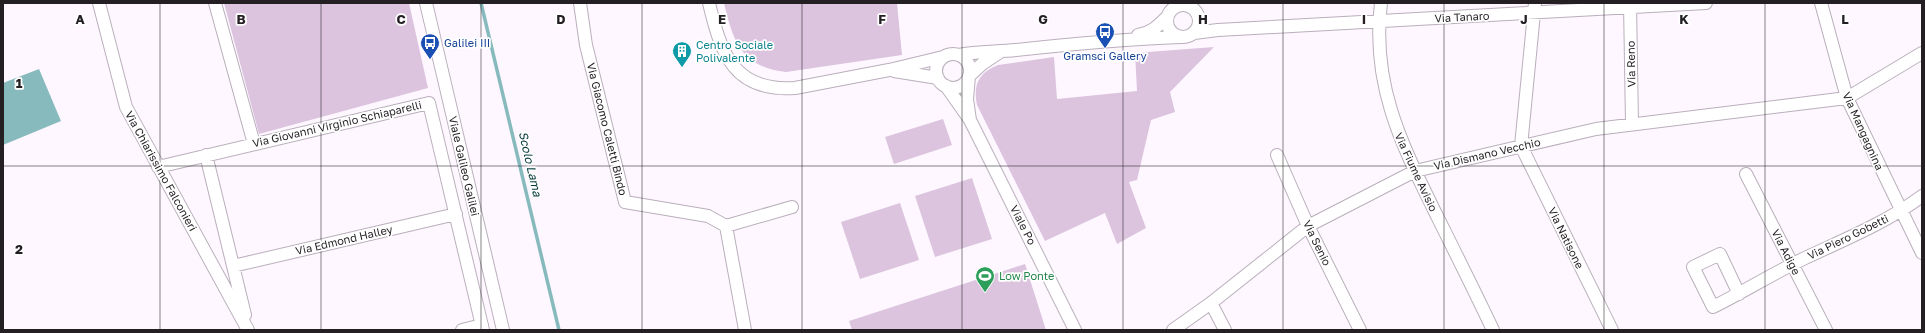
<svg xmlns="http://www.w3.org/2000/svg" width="1925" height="333" font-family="'Golos Text',sans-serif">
<rect width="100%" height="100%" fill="#fef7ff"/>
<path fill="#dcc4df" d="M224,3h185l19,85 -169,46z
M724,3h173l5,52 -116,17c-45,-5 -53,-31 -62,-69z
M1214,47l-44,45 5,20 -24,8 -14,60 -8,2 17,46 -29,16 -12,-31 -60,28 -68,-136c-4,-20 1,-32 21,-40l56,-8 3,42 80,-8 -2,-38z
M943,119l9,26 -58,19 -9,-27z
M972,178l20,61 -57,18 -20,-61z
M900,203l19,57 -59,19 -19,-57z
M1025,264l21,66h-194l-3,-9z"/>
<path fill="#87babd" d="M39,69l22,52 -58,24v-62z"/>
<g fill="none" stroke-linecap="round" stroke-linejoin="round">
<path stroke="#87babd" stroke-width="3.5" d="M481,3l78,327"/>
<defs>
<path id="minor" d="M99,3l27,104 122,223
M215,3l39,141
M426,3l77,327
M580,3l6,42 39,157 83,14 18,10 66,-19
M709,3c12,51 25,89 86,85l94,-18 54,-13
M1381,3c-10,82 21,142 56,213 19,38 38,76 56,114
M1535,3l-14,143 91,184
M1630,3l2,121
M1821,3l26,95 75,155
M1167 21a16 16 0 1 1 32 0a16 16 0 1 1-32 0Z
M1194,33l24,-3 488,-27
M1138,35c13,-2 20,-9 29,-18
M936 71a17 17 0 1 1 34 0a17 17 0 1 1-34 0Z
M958,55c19,-4 39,-3 58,-5 55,-6 110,-11 165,-13
M894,71l44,7
M946,86l24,34 105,210
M970,120l-3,-21 2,-23 13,-12 18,-12
M206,155l39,160
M1277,155l31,71 52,104
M158,167l271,-64 54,227
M1746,174l80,156
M726,226l19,104
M233,266l223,-52
M1739,294l-19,-40 -27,13 20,40c30,-15 59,-33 90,-48 40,-19 83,-36 119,-63
M1211,303l14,27
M462,330l20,-5
M1173,330l38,-27 97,-77 107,-55 181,-42 251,-31 75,-45"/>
</defs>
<use href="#minor" stroke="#b9afbb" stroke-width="14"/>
<use href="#minor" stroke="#fff" stroke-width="12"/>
</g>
<path fill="none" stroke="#231f23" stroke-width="1" stroke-opacity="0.55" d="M160,3v327M321,3v327M481,3v327M642,3v327M802,3v327M962,3v327M1123,3v327M1283,3v327M1444,3v327M1604,3v327M1765,3v327M3,166h1919"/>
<defs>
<symbol id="bus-pin" viewBox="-11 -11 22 30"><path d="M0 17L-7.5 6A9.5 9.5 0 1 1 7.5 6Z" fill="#1a4fb4" stroke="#fff"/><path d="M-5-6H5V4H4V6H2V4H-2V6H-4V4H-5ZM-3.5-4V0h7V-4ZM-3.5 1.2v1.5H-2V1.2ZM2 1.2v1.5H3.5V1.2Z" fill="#fff"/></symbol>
<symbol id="building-pin" viewBox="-11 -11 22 30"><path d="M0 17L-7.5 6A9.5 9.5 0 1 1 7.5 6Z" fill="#0f9aa8" stroke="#fff"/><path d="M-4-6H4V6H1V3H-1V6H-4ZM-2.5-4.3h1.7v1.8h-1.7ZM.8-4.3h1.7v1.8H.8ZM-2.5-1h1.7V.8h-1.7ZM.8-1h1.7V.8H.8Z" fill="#fff"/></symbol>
<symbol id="stadium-pin" viewBox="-11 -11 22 30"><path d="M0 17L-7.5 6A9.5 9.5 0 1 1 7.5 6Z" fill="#2e9e5b" stroke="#fff"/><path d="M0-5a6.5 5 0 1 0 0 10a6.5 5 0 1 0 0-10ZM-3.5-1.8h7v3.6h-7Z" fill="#fff"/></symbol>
</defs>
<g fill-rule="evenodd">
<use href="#bus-pin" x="1094" y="21" width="22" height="30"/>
<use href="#bus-pin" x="419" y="32" width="22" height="30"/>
<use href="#building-pin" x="671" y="40" width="22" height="30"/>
<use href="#stadium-pin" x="974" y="265" width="22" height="30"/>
</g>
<g text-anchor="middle" stroke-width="3.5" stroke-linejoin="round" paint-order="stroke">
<g font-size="11" fill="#231f23" stroke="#fff">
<text transform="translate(1462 17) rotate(-3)" y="4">Via Tanaro</text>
<text transform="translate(1631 64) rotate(-91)" y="4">Via Reno</text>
<text transform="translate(337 124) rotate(-13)" y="4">Via Giovanni Virginio Schiaparelli</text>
<text transform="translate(607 129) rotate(76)" y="4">Via Giacomo Caletti Bindo</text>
<text transform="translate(1863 131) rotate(66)" y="4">Via Mangagnina</text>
<text transform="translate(1487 154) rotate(-13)" y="4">Via Dismano Vecchio</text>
<text transform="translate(464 166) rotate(77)" y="4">Viale Galileo Galilei</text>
<text transform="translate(161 171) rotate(61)" y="4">Via Chiarissimo Falconieri</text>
<text transform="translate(1416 172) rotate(65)" y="4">Via Fiume Avisio</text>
<text transform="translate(1023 225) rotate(63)" y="4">Viale Po</text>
<text transform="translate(1848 237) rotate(-26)" y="4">Via Piero Gobetti</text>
<text transform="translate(1566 238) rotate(64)" y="4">Via Natisone</text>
<text transform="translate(344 240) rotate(-13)" y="4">Via Edmond Halley</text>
<text transform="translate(1317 243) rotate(64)" y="4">Via Senio</text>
<text transform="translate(1786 252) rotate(63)" y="4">Via Adige</text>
</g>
<g font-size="11" fill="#164399" stroke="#fff" text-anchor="start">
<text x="444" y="47">Galilei III</text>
<text x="1105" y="60" text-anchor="middle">Gramsci Gallery</text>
</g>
<g font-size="11" fill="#0d838f" stroke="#fff" text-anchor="start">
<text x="696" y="49">Centro Sociale<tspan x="696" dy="13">Polivalente</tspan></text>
</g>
<g font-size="11" fill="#27864d" stroke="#fff" text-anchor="start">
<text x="999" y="280">Low Ponte</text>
</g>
<g font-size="12" font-style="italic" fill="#06393b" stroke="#fff">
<text transform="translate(530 164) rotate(77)" y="4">Scolo Lama</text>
</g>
</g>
<g font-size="13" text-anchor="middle" font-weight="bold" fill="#231f23" stroke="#fff" stroke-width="3.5" stroke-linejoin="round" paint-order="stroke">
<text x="80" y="24">A</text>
<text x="241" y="24">B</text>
<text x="401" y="24">C</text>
<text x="561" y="24">D</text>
<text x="722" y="24">E</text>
<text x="882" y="24">F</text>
<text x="1043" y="24">G</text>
<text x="1203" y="24">H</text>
<text x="1364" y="24">I</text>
<text x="1524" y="24">J</text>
<text x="1684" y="24">K</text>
<text x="1845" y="24">L</text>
<text x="19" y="88">1</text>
<text x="19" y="254">2</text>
</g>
<rect width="1925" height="333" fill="none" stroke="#231f23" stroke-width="8"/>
</svg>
